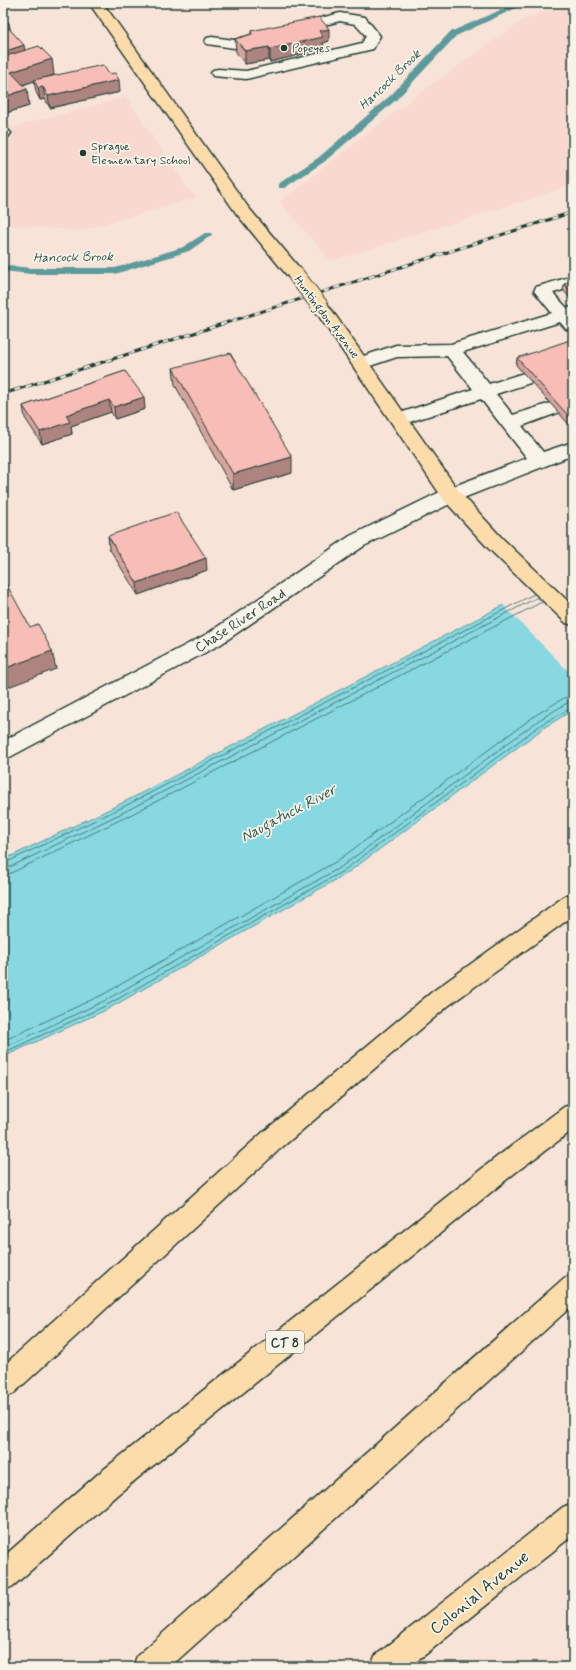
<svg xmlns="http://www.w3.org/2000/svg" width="576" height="1670" font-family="Mynerve,sans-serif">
<rect width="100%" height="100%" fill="#f8e3d9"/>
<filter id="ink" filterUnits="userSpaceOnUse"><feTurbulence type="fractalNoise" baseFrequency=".025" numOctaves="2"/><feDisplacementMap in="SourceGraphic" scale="8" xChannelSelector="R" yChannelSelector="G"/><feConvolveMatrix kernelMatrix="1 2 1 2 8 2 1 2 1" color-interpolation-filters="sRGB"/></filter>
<g filter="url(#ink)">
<path fill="#f8d8cf" d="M570,3h3v182l-242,76 -51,-59 145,-113 100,-70z
M126,97l55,82 15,19 -117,33 -76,-7v-109l10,12z"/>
<path fill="#87d8e0" stroke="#5d9a9b" d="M573,569v141l-28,17 -199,147 -238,135 -105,48v-197l121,-58z"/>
<path fill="#f8e3d9" d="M572,568l1,1v107l-71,-72z"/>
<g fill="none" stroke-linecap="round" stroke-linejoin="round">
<path stroke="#497b79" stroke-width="1" d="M3,864l122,-58 409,-212
M3,869l5,-1 120,-58 410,-213
M3,875l8,-2 119,-58 412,-213
M3,1041l99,-46 235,-134 199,-146 28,-17 9,-2
M3,1048l101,-47 237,-134 198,-147 28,-17 6,-1
M3,1053l104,-48 236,-134 199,-147 31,-17"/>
<path fill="#5d9a9b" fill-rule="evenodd" d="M517,3h10l-71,33 -59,63 -73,63 -40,26h-6v-4l40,-26 73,-63 59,-63z
M205,233h6l1,2 -23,16 -74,23h-84l-28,-3v-6l28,3h84l68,-21z"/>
<defs>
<path id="minor" d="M340,13l25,4 15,19 -7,13 -127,30 -33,-3 -2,-3 2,-3 5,-1 28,2 116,-28 4,-7 -11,-12 -15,-3 -45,12 -5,-1 -2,-3 2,-3z
M263,33l5,1 2,3 -2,3 -34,8 -27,-4 -2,-3 2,-3 5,-1 22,3z
M3,128l5,2 3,3 -3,4 -5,2z
M573,276v11l-20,6 14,15 6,-1v23l-7,-1 -6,-7 -97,30 26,32 38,-12 6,2 3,4 -3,4 -37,12 17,21 41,-13 6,2 3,4 -3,4 -38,14 21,26 30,-10v13l-115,45 -94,46 -143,98 -211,113 -7,2v-18l204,-107 143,-98 94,-46 83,-32 -46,-59 -81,26 -6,-2 -3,-4 3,-4 79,-26 -26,-33 -50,1 -36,12 -6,-2 -3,-4 3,-4 41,-14 55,-1 101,-31 -18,-22 2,-4z"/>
<path id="major" d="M89,3h14l145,204 54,64 2,4 -2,4 -6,1 -6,-1 -54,-66z
M320,301l6,1 132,188 44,48 71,68v19l-7,-2 -78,-75 -44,-48 -132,-194 2,-4z
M573,1503v32l-163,132h-39l4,-11 188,-149z"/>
<path id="highway" d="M573,893v23l-125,90 -168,143 -267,245 -10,4v-32l259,-233 170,-141 133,-96z
M573,1104v26l-57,42 -398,322 -105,92 -10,5v-34l95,-83 400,-318 66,-49z
M573,1274v31l-403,362h-37l4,-11 427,-378z"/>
</defs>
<use href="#minor" stroke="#1f3d34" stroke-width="3"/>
<use href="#major" stroke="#1f3d34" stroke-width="3"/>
<use href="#highway" stroke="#1f3d34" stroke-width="3"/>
<use href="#minor" fill="#f7f3e8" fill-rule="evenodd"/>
<use href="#major" fill="#fddcac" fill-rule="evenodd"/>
<use href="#highway" fill="#fddcac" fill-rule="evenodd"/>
<defs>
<path id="rail" d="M3,394l570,-182"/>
</defs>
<use href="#rail" stroke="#1f3d34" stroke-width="3"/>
<use href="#rail" stroke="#f7f3e8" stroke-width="2" stroke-dasharray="6" stroke-linecap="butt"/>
<defs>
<path id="major-bridge" d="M296,275l24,31"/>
</defs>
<use href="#major-bridge" stroke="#1f3d34" stroke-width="18" stroke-linecap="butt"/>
<use href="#major-bridge" stroke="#fddcac" stroke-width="16"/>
</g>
<path fill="#d6a39d" stroke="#1f3d34" d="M3,16l8,15 14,19 29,25 -5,2 71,15 -70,16 -5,-9 -5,1 -4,-8 -2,-11 -11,4 6,21 -23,7 -3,-3z
M251,31l78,10 -6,2v6l-53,13 -1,-2 -24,4 -9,-12 -1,-13 16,-5z
M573,281v20l-10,-11 1,-6z
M573,344v85l-57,-64 1,-7z
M173,368l119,105 -59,17 -58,-105z
M125,371l20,38 -30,10 -4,-7 -40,14 1,8 -30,10 -17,-26 -2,-12z
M108,536l99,34 -69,25 -29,-47z"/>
<path fill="#ae8480" stroke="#1f3d34" d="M9,23l3,16 -7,-15z
M329,29v12l-6,2v6l-53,13v-13l49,-18z
M24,45l3,17 -24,7v-17z
M269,47v13l-24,4v-13z
M52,59l2,16 -20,6v-1v1l-21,7 -2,-16z
M119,80l1,12 -70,16 -2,-12z
M43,87l2,12 -5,1 -2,-12z
M27,89l2,17 -23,7 -2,-16z
M144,397l1,12 -30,10 -1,-12z
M109,400l2,12 -40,14 1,8 -30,10 -2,-12 26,-17z
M292,457v16l-59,17v-16z
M206,558l1,12 -69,25 -1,-12z
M52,651l4,18 -53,20v-20z"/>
<path fill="#f9bdb7" stroke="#1f3d34" d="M3,16l6,7 -4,1 19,21 -21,7z
M319,17l10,12 -10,2 4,6 -53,12 -1,-2 -24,4 -10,-12 17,-5 -1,-3z
M39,46l13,13 -41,13 16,17 -23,8 -1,-1v-39z
M103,65l6,9 6,-1 4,7 -71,16 -5,-9 -5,1 -4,-8z
M573,281v12l-9,-9z
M570,340l3,4v77l-56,-63z
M230,353l62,104 -59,17 -60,-106z
M125,371l19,26 -30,10 -5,-7 -43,15 4,7 -30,10 -17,-26z
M176,512l30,46 -69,25 -29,-47z
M3,578l27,49 8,-3 14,27 -49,18z"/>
</g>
<g fill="#1f3d34" stroke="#f7f3e8" stroke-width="1.5">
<circle cx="284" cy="48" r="4"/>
<circle cx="83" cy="153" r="4"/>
</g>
<g text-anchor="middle" stroke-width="3.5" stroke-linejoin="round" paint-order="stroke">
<g font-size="12" fill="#1f3d34" stroke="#f7f3e8" text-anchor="start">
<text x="292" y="52">Popeyes</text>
<text x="91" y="150">Sprague<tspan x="91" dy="14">Elementary School</tspan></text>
</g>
<g font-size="12" fill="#1f3d34" stroke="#f7f3e8">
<text transform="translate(327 317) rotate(53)" y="4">Huntingdon Avenue</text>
</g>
<g font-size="13" font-style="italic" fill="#345c56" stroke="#f7f3e8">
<text transform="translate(389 79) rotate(-44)" y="5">Hancock Brook</text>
<text transform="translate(73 256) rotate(-1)" y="5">Hancock Brook</text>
</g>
<rect fill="#f7f3e8" stroke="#60746a" stroke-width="1" x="266" y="1331" width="38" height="22" rx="3"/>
<g font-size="13" font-weight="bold" fill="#1f3d34">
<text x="285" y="1347">CT 8</text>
</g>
<g font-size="14" fill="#1f3d34" stroke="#f7f3e8">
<text transform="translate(240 620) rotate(-33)" y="5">Chase River Road</text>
</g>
<g font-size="15" font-style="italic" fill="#345c56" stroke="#f7f3e8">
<text transform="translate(288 813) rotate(-28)" y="5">Naugatuck River</text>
</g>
<g font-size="17" fill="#1f3d34" stroke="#f7f3e8">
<text transform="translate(479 1592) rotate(-39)" y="6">Colonial Avenue</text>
</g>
</g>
<rect width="576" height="1670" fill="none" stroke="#f7f3e8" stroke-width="16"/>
<rect x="8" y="8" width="560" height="1654" fill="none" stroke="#1f3d34" stroke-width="1.5" filter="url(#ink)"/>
</svg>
